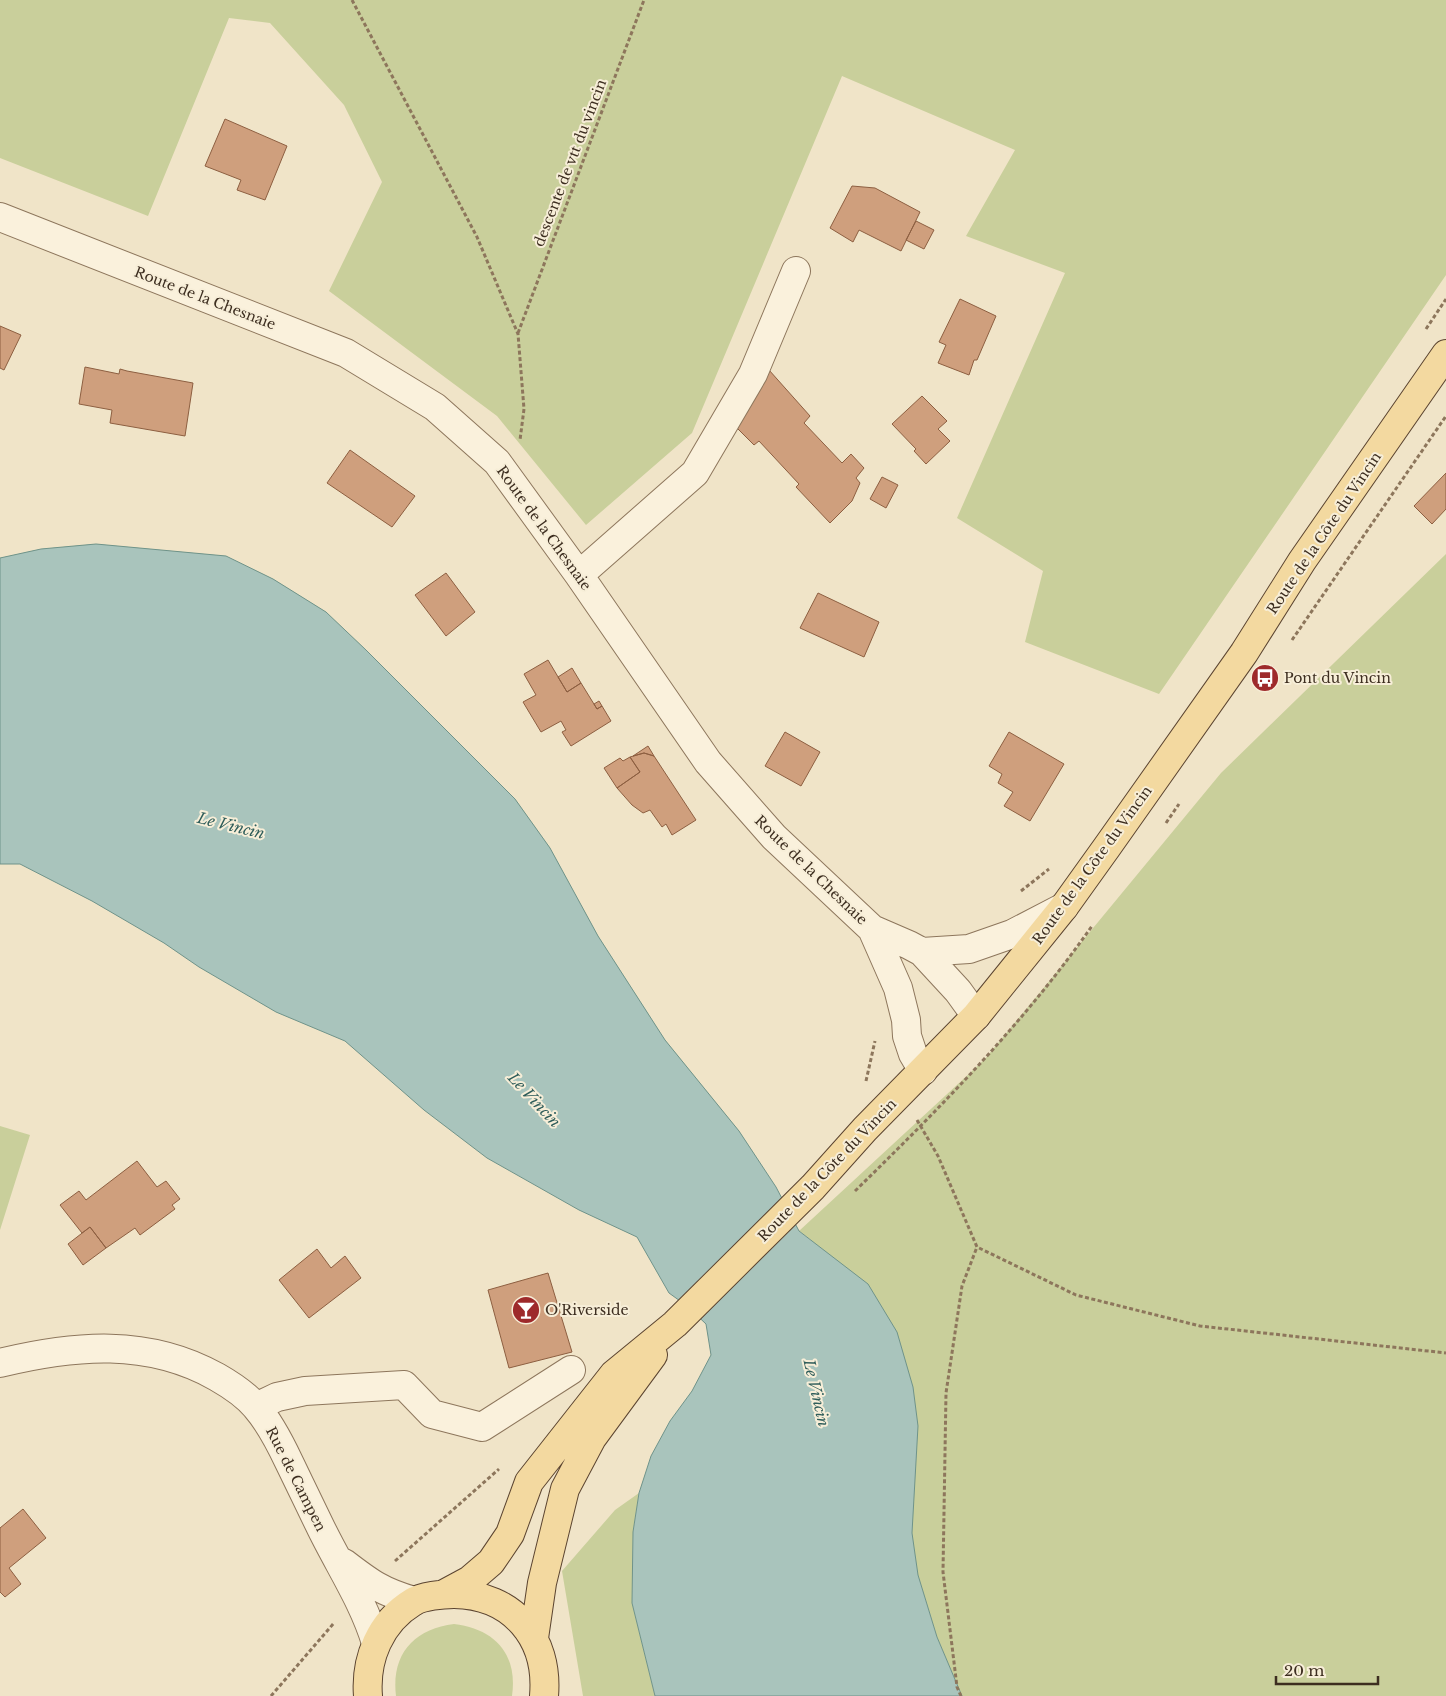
<svg xmlns="http://www.w3.org/2000/svg" width="1446" height="1696" font-family="'Libre Baskerville',serif">
<rect width="100%" height="100%" fill="#f0e4c8"/>
<path fill="#c9cf9b" d="M0,0h1446v275l-287,419 -134,-52 18,-71 -86,-53 108,-245 -99,-37 49,-86 -173,-74 -150,357 -106,92 -89,-109 -168,-125 53,-109 -38,-77 -74,-82 -41,-5 -81,198 -148,-58z
M96,544l130,12 47,23 53,33 40,38 149,149 35,49 48,88 67,104 74,91 66,113 6,-4 -12,-9 186,-172 236,-286 225,-219v1142h-484l-25,-59 -15,-48 -173,-233 -749,-798 41,-9z
M0,1126l30,9 -30,95z
M639,1493l-6,39 -1,71 23,93h-72l-21,-125 53,-61z
M454,1624c41,5 64,30 58,72h-116c-5,-42 18,-67 58,-72z"/>
<path fill="#a9c4bc" stroke="#6f938a" d="M96,544l130,12 47,23 53,33 40,38 149,149 35,49 48,88 67,104 74,91 37,56 23,44 69,53 29,48 16,55 5,39 -6,107 6,42 19,62 25,59h-307l-23,-93 1,-71 6,-39 12,-37 19,-35 22,-30 19,-36 -5,-31 -19,-18 -18,-13 -32,-56 -58,-27 -92,-52 -63,-48 -79,-69 -69,-29 -77,-45 -35,-24 -72,-42 -72,-37h-20v-306l41,-9z"/>
<path fill="#cf9f7d" stroke="#8d5f41" d="M225,119l62,27 -22,54 -28,-10 4,-10 -36,-14z
M852,186l23,2 45,24 -19,39 -42,-21 -6,12 -23,-14z
M916,221l18,9 -10,19 -18,-9z
M960,299l36,17 -19,44h-3l-5,15 -31,-12 8,-18 -7,-3z
M0,326l21,9 -17,35 -4,-2z
M85,367l34,7 1,-5 7,2 66,12 -8,53 -75,-13 2,-13 -33,-6z
M769,370l41,46 -6,7 38,40 9,-9 13,14 -8,10 4,5 -8,18 -22,22 -34,-36 3,-3 -40,-43 -5,4 -21,-21z
M922,396l25,25 -9,8 12,12 -24,23 -12,-13 2,-2 -24,-25z
M350,450l65,46 -23,31 -65,-44z
M1446,473v36l-14,15 -18,-18z
M882,477l16,8 -12,23 -16,-9z
M446,573l29,39 -29,24 -31,-41z
M818,593l61,29 -15,35 -64,-29z
M548,660l19,32 14,-9 16,26 5,-3 9,15 -40,25 -9,-14 4,-2 -5,-9 -20,11 -18,-30 13,-7 -12,-21z
M572,668l9,15 -14,9 -9,-15z
M599,701l3,5 -5,3 -3,-5z
M785,732l35,20 -19,34 -36,-20z
M1009,732l55,32 -34,57 -26,-15 9,-14 -15,-9 4,-9 -13,-8z
M648,746l6,10 -10,-3 -11,3z
M644,753l10,3 42,64 -24,15 -6,-11 -4,3 -12,-17 -7,3 -11,-8 -15,-17 23,-16 -10,-15z
M630,757l10,15 -23,16 -13,-20 16,-10 3,3z
M137,1161l20,26 9,-6 14,18 -8,6 3,4 -35,26 -5,-7 -29,20 -16,-21 -8,6 -22,-28 19,-14 7,9z
M90,1227l16,21 -23,17 -15,-21z
M317,1249l14,19 14,-12 16,22 -52,40 -30,-38z
M548,1273l24,79 -63,16 -21,-78z
M23,1509l23,29 -37,30 12,16 -16,13 -5,-5v-64z"/>
<g fill="none" stroke-linecap="round" stroke-linejoin="round">
<defs>
<path id="minor" d="M0,217l346,136 89,54 62,55 82,113 129,187 66,75 98,92 37,16 13,7 36,39 18,25
M579,575l116,-102 58,-99 43,-103
M872,929l26,59 8,32 1,16 6,18 10,17
M922,952l47,-3 43,-15 52,-27
M0,1363c74,-18 148,-25 217,14 14,8 29,18 39,30 14,16 24,36 33,55 10,21 20,41 30,62 19,40 44,76 57,119
M256,1407l21,-10 28,-6 99,-6 28,29 50,13 89,-57
M344,1563c26,20 38,29 70,38"/>
<path id="major" d="M444,1594l26,-14 21,-18 19,-28 19,-52 85,-108 61,-50 138,-137 52,-58 111,-113 88,-109 43,-60 137,-194 58,-92 144,-207
M534,1638l8,-55 23,-94 27,-51 61,-83
M368,1696c-3,-37 12,-74 45,-94 9,-6 30,-8 41,-8 59,1 95,44 90,102"/>
</defs>
<use href="#minor" stroke="#8d765c" stroke-width="30"/>
<use href="#major" stroke="#5b4430" stroke-width="30"/>
<path stroke="#8d765c" stroke-width="3" stroke-dasharray="4 2.5" stroke-linecap="butt" d="M352,0l125,237 41,97 6,75 -4,31
M1426,329l20,-30
M518,333l126,-333
M1292,640l154,-224
M1166,823l13,-19
M1021,891l28,-22
M866,1081l9,-40
M917,1120l21,36 39,91 99,48 124,31 246,27
M855,1191c85,-83 169,-168 237,-265
M395,1561l104,-92
M271,1696l63,-73
M961,1696l-4,-9 -14,-115 3,-179 16,-107 15,-39"/>
<use href="#minor" stroke="#faf1dc" stroke-width="28"/>
<use href="#major" stroke="#f3d9a0" stroke-width="28"/>
</g>
<defs>
<symbol id="bus-disc" viewBox="-11 -11 22 22"><circle r="9.5" fill="#9e2a2b" stroke="#f7eed8"/><path d="M-5-6H5V4H4V6H2V4H-2V6H-4V4H-5ZM-3.5-4V0h7V-4ZM-3.5 1.2v1.5H-2V1.2ZM2 1.2v1.5H3.5V1.2Z" fill="#fff"/></symbol>
<symbol id="bar-disc" viewBox="-11 -11 22 22"><circle r="9.5" fill="#9e2a2b" stroke="#f7eed8"/><path d="M-6-5H6L.8 .8V4.5H3.5V6h-7V4.5H-.8V.8Z" fill="#fff"/></symbol>
</defs>
<g fill-rule="evenodd">
<use href="#bus-disc" x="1249" y="662" width="32" height="32"/>
<use href="#bar-disc" x="510" y="1294" width="32" height="32"/>
</g>
<g text-anchor="middle" stroke-width="4" stroke-linejoin="round" paint-order="stroke">
<g font-size="14" fill="#3d2e20" stroke="#f7eed8">
<text transform="translate(570 163) rotate(-69)" y="5">descente de vtt du vincin</text>
<text transform="translate(205 298) rotate(21)" y="5">Route de la Chesnaie</text>
<text transform="translate(544 528) rotate(54)" y="5">Route de la Chesnaie</text>
<text transform="translate(1324 533) rotate(-56)" y="5">Route de la Côte du Vincin</text>
<text transform="translate(1092 865) rotate(-54)" y="5">Route de la Côte du Vincin</text>
<text transform="translate(811 870) rotate(44)" y="5">Route de la Chesnaie</text>
<text transform="translate(827 1170) rotate(-46)" y="5">Route de la Côte du Vincin</text>
<text transform="translate(296 1479) rotate(63)" y="5">Rue de Campen</text>
</g>
<g font-size="14" fill="#3d2e20" stroke="#f7eed8" text-anchor="start">
<text x="1284" y="683">Pont du Vincin</text>
<text x="545" y="1315">O'Riverside</text>
</g>
<g font-size="15" font-style="italic" fill="#2f5d5a" stroke="#f7eed8">
<text transform="translate(231 826) rotate(14)" y="5">Le Vincin</text>
<text transform="translate(534 1100) rotate(47)" y="5">Le Vincin</text>
<text transform="translate(816 1393) rotate(77)" y="5">Le Vincin</text>
</g>
</g>
<path d="M1276 1676v8h102v-8" fill="none" stroke="#3d2e20" stroke-width="2.5"/>
<text x="1284" y="1676" font-size="15" fill="#3d2e20" stroke="#f7eed8" stroke-width="4" paint-order="stroke">20 m</text>
</svg>
